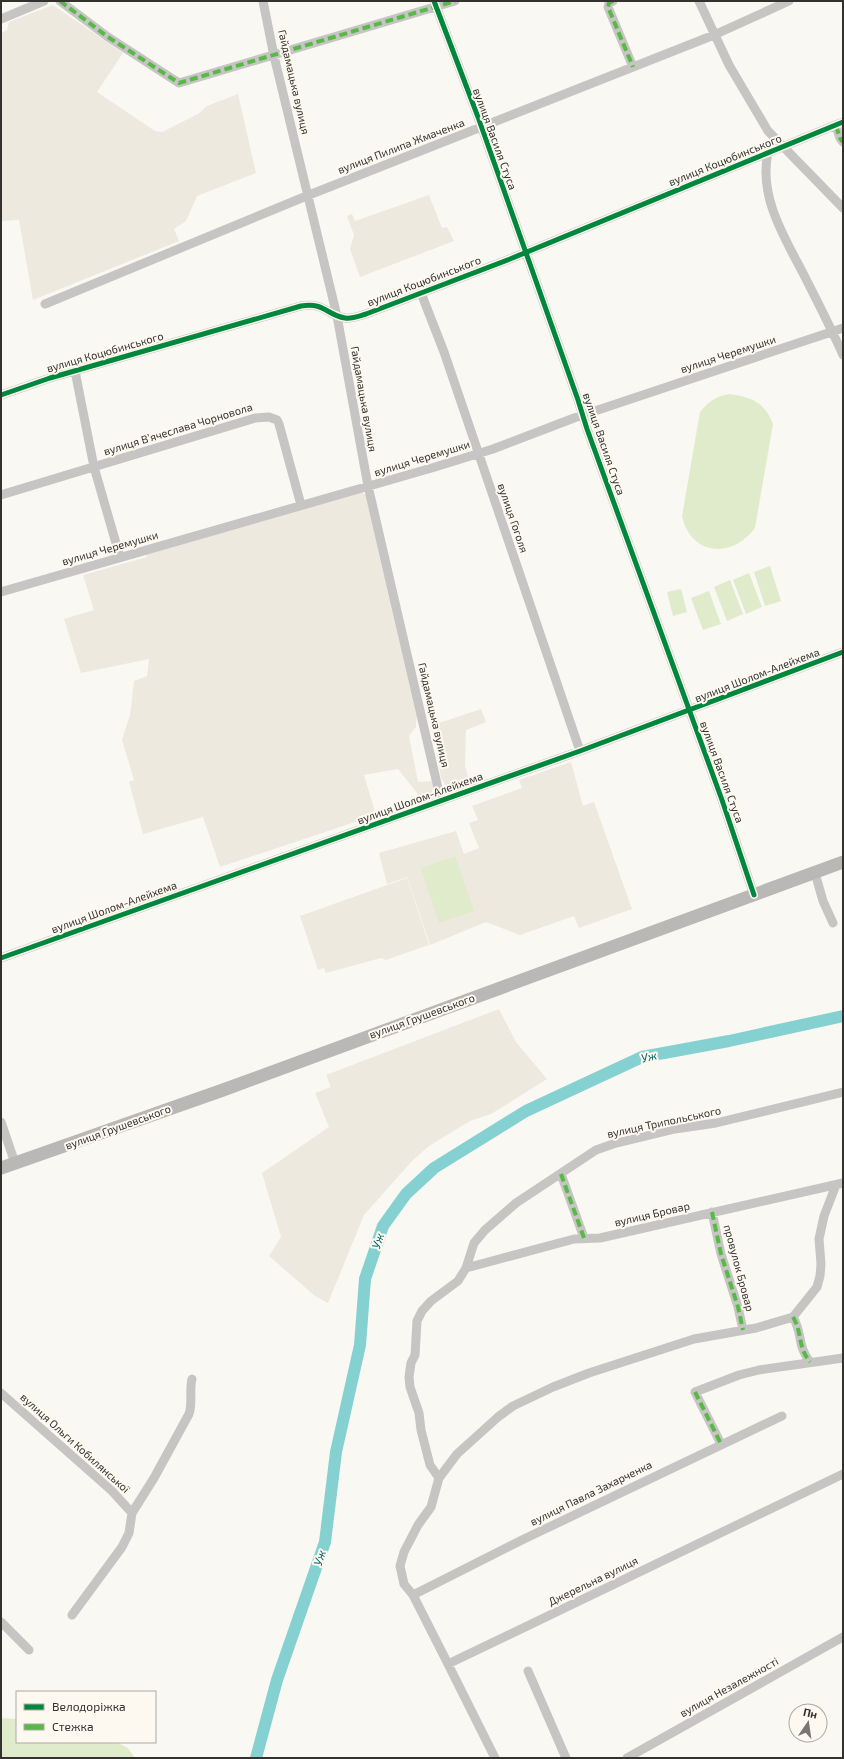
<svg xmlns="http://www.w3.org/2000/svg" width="844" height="1759" font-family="'Exo 2',sans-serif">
<rect width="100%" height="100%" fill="#faf8f3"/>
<path fill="#eee9df" d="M53,5l70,48 -26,39 58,39 7,1 36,-18 9,-8 31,-12 18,79 -59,23 -11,25 -12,8 5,12 -146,59 -14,-80 -18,1v-188l6,-3 2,-8z
M429,195l13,33 5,-1 7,14 -94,36 -10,-28 4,-14 -7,-19 5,-2 3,7z
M362,492l5,4 50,219 -1,12 -7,9 9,46 14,-1 1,7 -4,11 -5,3 -26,-33 -34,6 12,40 -156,52 -17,-50 -60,17 -14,-52 5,-2 -12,-40 8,-25 4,-34 13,-5 2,-17 -68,14 -17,-54 30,-9 -11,-35 64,-18 -2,-4z
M481,709l5,13 -20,8 -1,36 6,21 -11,3 -12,-1 -7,-11 -4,-29 -7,-23z
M571,762l12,44 11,-4 38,107 -53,19 -5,-12 -54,19 -34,-13 -56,23 -23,-68 -20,7 -8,-31 77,-22 8,23 15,-6 -10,-25 9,-3 -6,-14 50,-18 -3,-8z
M407,878l22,67 -43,15 -5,-2 -55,15 -2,-5 -6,2 -18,-54z
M499,1009l17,33 31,37 -56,35 -21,7 -41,25 -17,15 -48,54 -36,88 -13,-7 -46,-40 12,-19 -19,-64 67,-46 -14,-34 16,-6 -5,-12z"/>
<path fill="#e0ebcc" d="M729,394c22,3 36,8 44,30l-18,104c-23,31 -64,28 -73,-12l18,-104c9,-11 15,-15 29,-18z
M770,566l11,35 -16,5 -11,-34z
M749,573l13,34 -16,7 -13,-34z
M730,580l13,34 -16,7 -13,-34z
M681,589l6,23 -14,4 -6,-24z
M709,591l12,33 -18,6 -12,-32z
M455,856l19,55 -35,12 -18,-55z
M1,1718l16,1v23h99l12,6 7,10h-134z"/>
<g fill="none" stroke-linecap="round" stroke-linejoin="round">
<path stroke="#85d1d2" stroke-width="12" d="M256,1758l21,-78 48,-138 11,-90 24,-107 5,-66 18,-53 23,-32 28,-26 92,-57 116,-54 87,-16 114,-25"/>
<path stroke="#c6c5c3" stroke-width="9" d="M60,1l48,36 71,46 276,-82
M263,1l11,55 63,260 31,170 73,315
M434,1l44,116 100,283 9,29 135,371 32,95
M613,1l-4,2 -1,4 25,60
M699,1l30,64 39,66 75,77
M1,19l43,-18
M836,126l4,12 3,4
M768,153c-10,44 18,87 37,124 13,26 26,51 38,78
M421,293l23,59 136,399
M45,304l264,-109 405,-160 75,-34
M75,371l19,96 26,90
M1,395l49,-17 251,-72c24,-4 25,9 44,12 7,1 14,-2 21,-4l144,-55 333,-137
M1,495l254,-77 14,-1 8,3 2,4 22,81
M1,592l434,-125 58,-18 81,-31 269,-90
M815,873l8,28 10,22
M1,958l579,-207 263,-99
M1,1122l14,41
M561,1174l23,64
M712,1212l9,42 17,53 5,23
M466,1268l108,-29 26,-1 243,-55
M793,1317c10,17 4,29 17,45
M1,1393l111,98 20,22
M721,1444l-26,-52 44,-17 20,-5 84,-12
M439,1478l-9,-13 -9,-35 -2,-17 -9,-26 -1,-10 2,-14 4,-8 2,-34 5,-10 9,-10 27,-20 8,-13 8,-25 11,-13 31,-27 80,-53 17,-6 62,-15 41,-6 127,-31
M413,1595l111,-56 258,-123
M72,1615l50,-68 7,-14 3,-20 22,-35 35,-64c4,-11 0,-23 3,-35
M1,1622l28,28
M448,1664l-35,-69 -9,-11 -4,-18 4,-14 14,-27 13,-18 8,-29 18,-24 41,-37 15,-11 40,-19 36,-14 105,-34 62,-11 37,-11 24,-30 3,-11 1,-12 -2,-25 5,-23 12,-31
M528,1671l38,87
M495,1758l-47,-94 395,-190
M627,1758l216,-121"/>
<path stroke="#bab8b7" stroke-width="13" d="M1,1168l222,-78 620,-228"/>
<path stroke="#58b947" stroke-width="4" stroke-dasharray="8 4" stroke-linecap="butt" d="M60,1l48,36 71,46 276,-82
M613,1l-4,2 -1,4 25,60
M836,126l4,12 3,4
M561,1174l23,64
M712,1212l9,42 17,53 5,23
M793,1317c10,17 4,29 17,45
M695,1392l26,52"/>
<defs>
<path id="cycleway" d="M434,1l44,116 100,283 9,29 135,371 32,95
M1,395l49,-17 251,-72c24,-4 25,9 44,12 7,1 14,-2 21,-4l144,-55 333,-137
M1,958l579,-207 263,-99"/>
</defs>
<use href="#cycleway" stroke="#fdf9f0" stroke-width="8"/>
<use href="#cycleway" stroke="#00873e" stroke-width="5"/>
</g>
<g text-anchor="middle" stroke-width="4" stroke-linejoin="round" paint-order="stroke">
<g font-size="11" fill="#33322f" stroke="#fdf9f0">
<text transform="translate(294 82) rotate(77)" y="4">Гайдамацька вулиця</text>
<text transform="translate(495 139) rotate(70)" y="4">вулиця Василя Стуса</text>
<text transform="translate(401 146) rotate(-21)" y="4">вулиця Пилипа Жмаченка</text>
<text transform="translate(725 160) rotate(-22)" y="4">вулиця Коцюбинського</text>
<text transform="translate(424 281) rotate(-21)" y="4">вулиця Коцюбинського</text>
<text transform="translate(105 352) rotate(-16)" y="4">вулиця Коцюбинського</text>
<text transform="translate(728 354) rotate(-18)" y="4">вулиця Черемушки</text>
<text transform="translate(364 399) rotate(80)" y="4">Гайдамацька вулиця</text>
<text transform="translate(178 429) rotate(-17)" y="4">вулиця Вʼячеслава Чорновола</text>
<text transform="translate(604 444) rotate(71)" y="4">вулиця Василя Стуса</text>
<text transform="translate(422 458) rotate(-17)" y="4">вулиця Черемушки</text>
<text transform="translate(513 518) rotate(71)" y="4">вулиця Гоголя</text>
<text transform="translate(110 548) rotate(-16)" y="4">вулиця Черемушки</text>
<text transform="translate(757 675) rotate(-21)" y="4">вулиця Шолом-Алейхема</text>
<text transform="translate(434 715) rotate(77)" y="4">Гайдамацька вулиця</text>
<text transform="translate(722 772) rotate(70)" y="4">вулиця Василя Стуса</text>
<text transform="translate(420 798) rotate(-20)" y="4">вулиця Шолом-Алейхема</text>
<text transform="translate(114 907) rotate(-20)" y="4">вулиця Шолом-Алейхема</text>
<text transform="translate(422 1016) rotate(-20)" y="4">вулиця Грушевського</text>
<text transform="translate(664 1122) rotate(-12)" y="4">вулиця Трипольського</text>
<text transform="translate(118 1127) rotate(-20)" y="4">вулиця Грушевського</text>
<text transform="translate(652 1214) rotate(-13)" y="4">вулиця Бровар</text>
<text transform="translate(739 1268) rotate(75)" y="4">провулок Бровар</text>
<text transform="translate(75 1443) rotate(42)" y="4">вулиця Ольги Кобилянської</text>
<text transform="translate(591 1493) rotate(-26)" y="4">вулиця Павла Захарченка</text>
<text transform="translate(593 1581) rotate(-26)" y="4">Джерельна вулиця</text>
<text transform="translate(729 1687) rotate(-29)" y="4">вулиця Незалежності</text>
</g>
<g font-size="12" font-style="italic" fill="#006266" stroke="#fdf9f0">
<text transform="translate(649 1057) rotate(-14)" y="4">Уж</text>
<text transform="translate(378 1241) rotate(-72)" y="4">Уж</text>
<text transform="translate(320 1558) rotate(-71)" y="4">Уж</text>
</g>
</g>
<rect width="844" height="1759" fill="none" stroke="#33322f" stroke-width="4"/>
<rect x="16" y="1691" width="140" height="52" fill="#fdf9f0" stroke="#aca9a3"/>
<rect x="24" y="1704" width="20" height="6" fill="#00873e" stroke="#aca9a3"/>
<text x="52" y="1711" font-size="12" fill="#33322f">Велодоріжка</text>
<rect x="24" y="1724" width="20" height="6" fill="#58b947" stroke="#aca9a3"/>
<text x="52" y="1731" font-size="12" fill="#33322f">Стежка</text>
<g transform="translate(808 1723) rotate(13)"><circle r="19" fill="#fdf9f0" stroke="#aca9a3"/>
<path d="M0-3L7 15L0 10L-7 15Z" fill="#797774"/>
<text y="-6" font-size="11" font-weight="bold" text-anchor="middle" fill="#33322f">Пн</text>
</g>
</svg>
